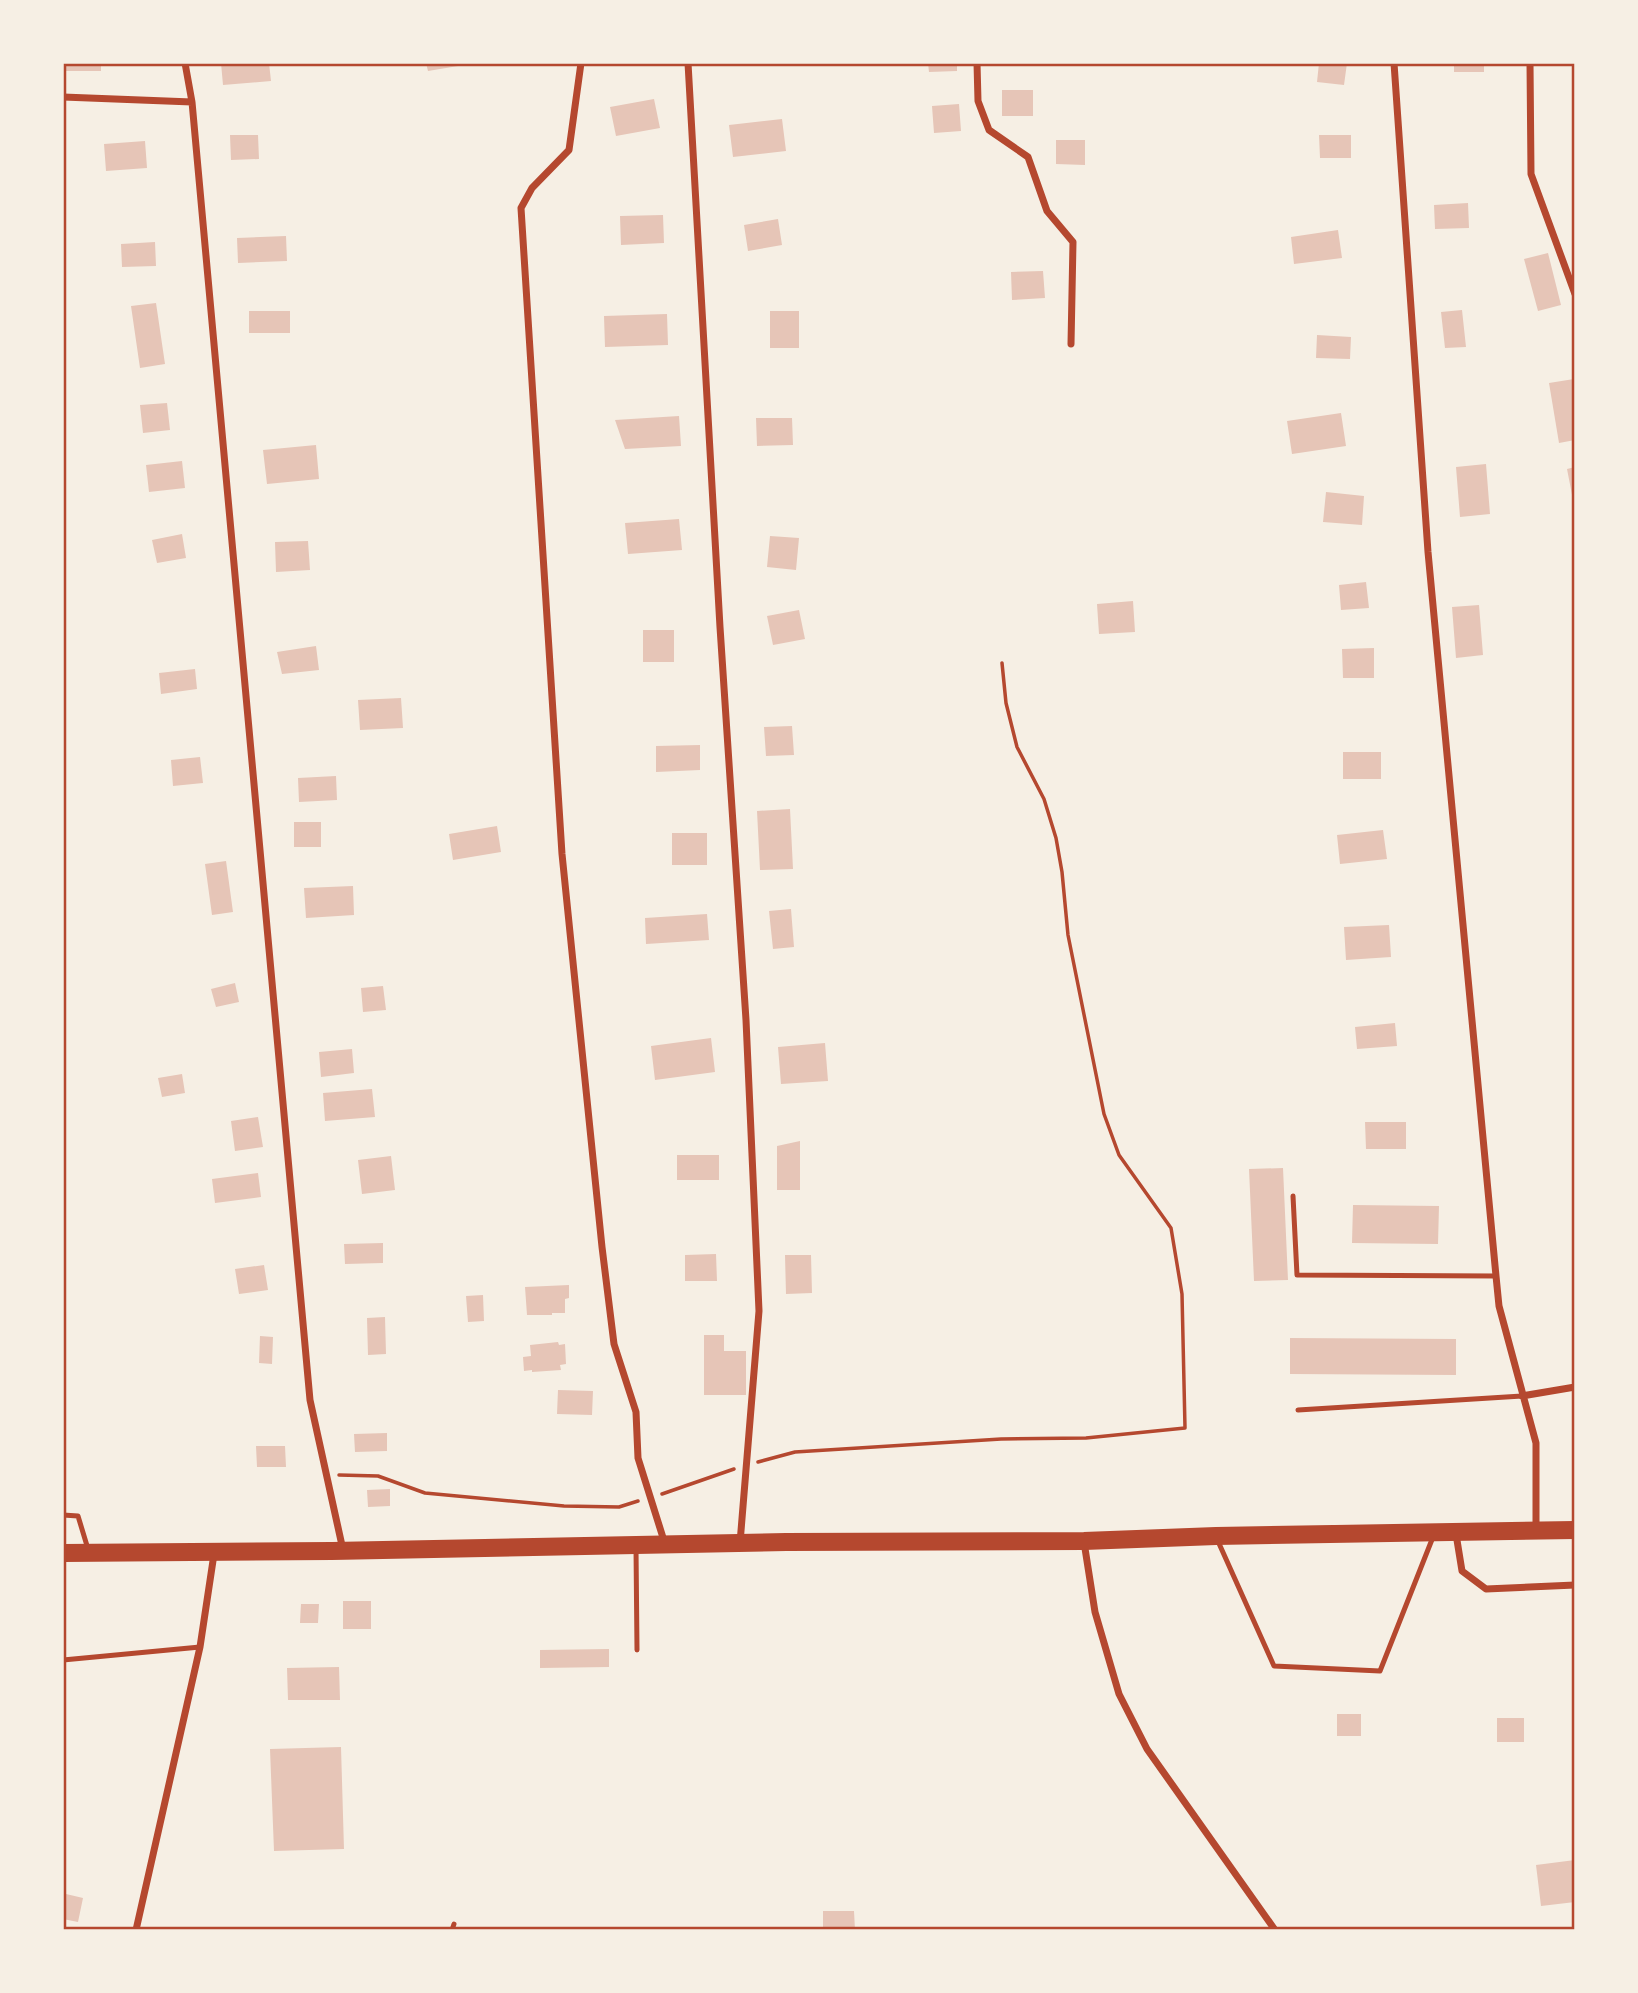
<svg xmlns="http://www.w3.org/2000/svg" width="1638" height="1993" font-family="'PT Sans',sans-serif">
<rect width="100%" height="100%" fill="#f6efe4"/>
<path fill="#e6c5b7" d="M63,63h38v8h-38z
M221,63h48l2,18 -48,4z
M426,63h44v1l-42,7z
M928,63h29v8l-28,1z
M1319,63h28l-3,22 -27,-3z
M1454,63h30v9h-30z
M1002,90h31v26h-31z
M654,99l6,29 -44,8 -6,-29z
M959,104l2,27 -27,2 -2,-27z
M782,119l4,32 -53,6 -4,-32z
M230,135h28l1,24 -28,1z
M1319,135h32v23h-31z
M1056,140h29v25l-29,-1z
M145,141l2,27 -41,3 -2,-27z
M1468,203l1,25 -34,1 -1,-24z
M663,215l1,28 -43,2 -1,-29z
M778,219l4,26 -34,6 -4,-26z
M1338,230l4,28 -48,6 -3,-27z
M286,236l1,25 -49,2 -1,-25z
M155,242l1,24 -34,1 -1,-23z
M1548,253l13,52 -23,6 -14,-52z
M1043,271l2,27 -33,2 -1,-28z
M156,303l9,61 -25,4 -9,-62z
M1462,310l4,37 -21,1 -4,-36z
M249,311h41v22h-41z
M770,311h29v37h-29z
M667,314l1,31 -63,2 -1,-31z
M1317,335l34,2 -1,22 -34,-1z
M1574,379l1,61 -16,3 -10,-60z
M167,403l3,27 -27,3 -3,-28z
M1341,413l5,33 -54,8 -5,-33z
M679,416l2,30 -56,3 -10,-29z
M756,418h36l1,27 -36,1z
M316,445l3,34 -52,5 -4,-34z
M182,461l3,27 -36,4 -3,-27z
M1486,464l4,50 -30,3 -4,-50z
M1575,467v38h-1l-7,-36z
M1326,492l38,4 -2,29 -39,-3z
M679,519l3,31 -54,4 -3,-31z
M182,534l4,24 -29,5 -5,-23z
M770,536l29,2 -3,32 -29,-3z
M308,541l2,29 -34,2 -1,-30z
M1366,582l3,26 -28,2 -2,-25z
M1133,601l2,31 -36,2 -2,-30z
M1479,605l4,50 -27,3 -4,-51z
M799,610l6,29 -32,6 -6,-29z
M643,630h31v32h-31z
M316,646l3,24 -37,4 -5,-22z
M1374,648v30h-31l-1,-29z
M195,669l2,20 -36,5 -2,-21z
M401,698l2,30 -43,2 -2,-30z
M792,726l2,29 -28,1 -2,-29z
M700,745v25l-44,2v-26z
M1343,752h38v27h-38z
M200,757l3,26 -30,3 -2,-26z
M336,776l1,24 -38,2 -1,-24z
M790,809l3,60 -33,1 -3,-59z
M294,822h27v25h-27z
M497,826l4,26 -48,8 -4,-26z
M1383,830l4,29 -47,5 -3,-29z
M672,833h35v32h-35z
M226,861l7,51 -21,3 -7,-51z
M353,886l1,29 -48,3 -2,-30z
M791,909l3,38 -21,2 -4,-38z
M707,914l2,26 -63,4 -1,-26z
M1389,925l2,32 -45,3 -2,-33z
M235,983l4,19 -23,5 -5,-18z
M383,986l3,24 -23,2 -2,-24z
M1395,1023l2,23 -40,3 -2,-22z
M711,1038l4,34 -60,8 -4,-34z
M825,1043l3,38 -47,3 -3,-37z
M352,1049l2,24 -33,4 -2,-25z
M182,1074l3,19 -23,4 -4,-19z
M372,1089l3,28 -50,4 -2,-28z
M258,1117l5,30 -28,4 -4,-30z
M1365,1122h41v27h-40z
M800,1141v49h-23v-44z
M677,1155h42v25h-42z
M391,1156l4,34 -33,4 -4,-34z
M1283,1168l5,112 -34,1 -5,-112z
M258,1173l3,24 -46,6 -3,-24z
M1353,1205l86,1 -1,38 -86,-1z
M383,1243v20l-38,1 -1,-20z
M716,1254l1,27h-32v-26z
M785,1255h26l1,38 -26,1z
M264,1265l4,25 -29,4 -4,-25z
M569,1285v13l-4,1v14h-13v2h-25l-2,-28z
M483,1295l1,26 -16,1 -2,-26z
M385,1317l1,37 -18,1 -1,-37z
M704,1335h20v16h22v44h-42z
M260,1336l13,1 -1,27 -13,-1z
M1290,1338l166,1v36l-166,-1z
M558,1342l1,3 6,-1 1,20 -6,1 1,5 -29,2v-2l-8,1 -1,-14 8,-1 -1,-11z
M558,1390l35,1 -1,24 -35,-1z
M387,1433v18l-32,1 -1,-18z
M256,1446h29l1,21h-29z
M390,1489v17l-22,1 -1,-17z
M343,1601h28v28h-28z
M301,1604h18l-1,19h-18z
M609,1649v18l-69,1v-18z
M339,1667l1,33h-52l-1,-32z
M1337,1714h24v22h-24z
M1497,1718h27v24h-27z
M341,1747l3,102 -70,2 -4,-102z
M1575,1860v42l-34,4 -5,-41z
M66,1894l17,4 -5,24 -15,-3z
M823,1911h31l1,19h-32z"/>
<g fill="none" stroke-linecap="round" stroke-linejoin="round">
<path stroke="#b5482f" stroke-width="3.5" d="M758,1462l37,-10 206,-13 85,-1 99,-10 -3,-134 -11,-66 -52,-73 -15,-41 -36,-179 -6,-63 -6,-34 -12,-39 -27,-52 -11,-44 -4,-40
M339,1475l39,1 47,17 139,13 55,1 19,-6
M662,1494l72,-25"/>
<path stroke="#b5482f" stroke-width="5" d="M1293,1196l4,79 199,1
M1298,1410l224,-14
M63,1515l15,1 10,33
M1217,1539l57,127 106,5 53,-134
M636,1548l1,102
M63,1660l137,-13
M452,1930l2,-6"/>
<path stroke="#b5482f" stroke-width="7" d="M185,63l7,39 118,1298 33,150
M581,63l-12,87 -37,38 -11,20 41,646 40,393 12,97 22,68 2,46 27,86
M688,63l32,564 26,393 13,291 -19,232
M977,63l1,38 11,29 39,27 19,54 26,31 -2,102
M1394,63l34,489 68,724 3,30 37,137v87
M1530,63l1,111 44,120
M63,97l129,5
M1522,1396l53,-9
M1456,1534l6,37 24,18 89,-4
M1084,1542l11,70 24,82 28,55 128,181
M136,1930l64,-283 14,-93"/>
<path stroke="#b5482f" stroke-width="18" d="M63,1553l269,-2 454,-9 298,-1 132,-5 359,-6"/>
</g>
<rect width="1638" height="1993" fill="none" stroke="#f6efe4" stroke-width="130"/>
<rect x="65" y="65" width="1508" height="1863" fill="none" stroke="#b5482f" stroke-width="2.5"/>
</svg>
